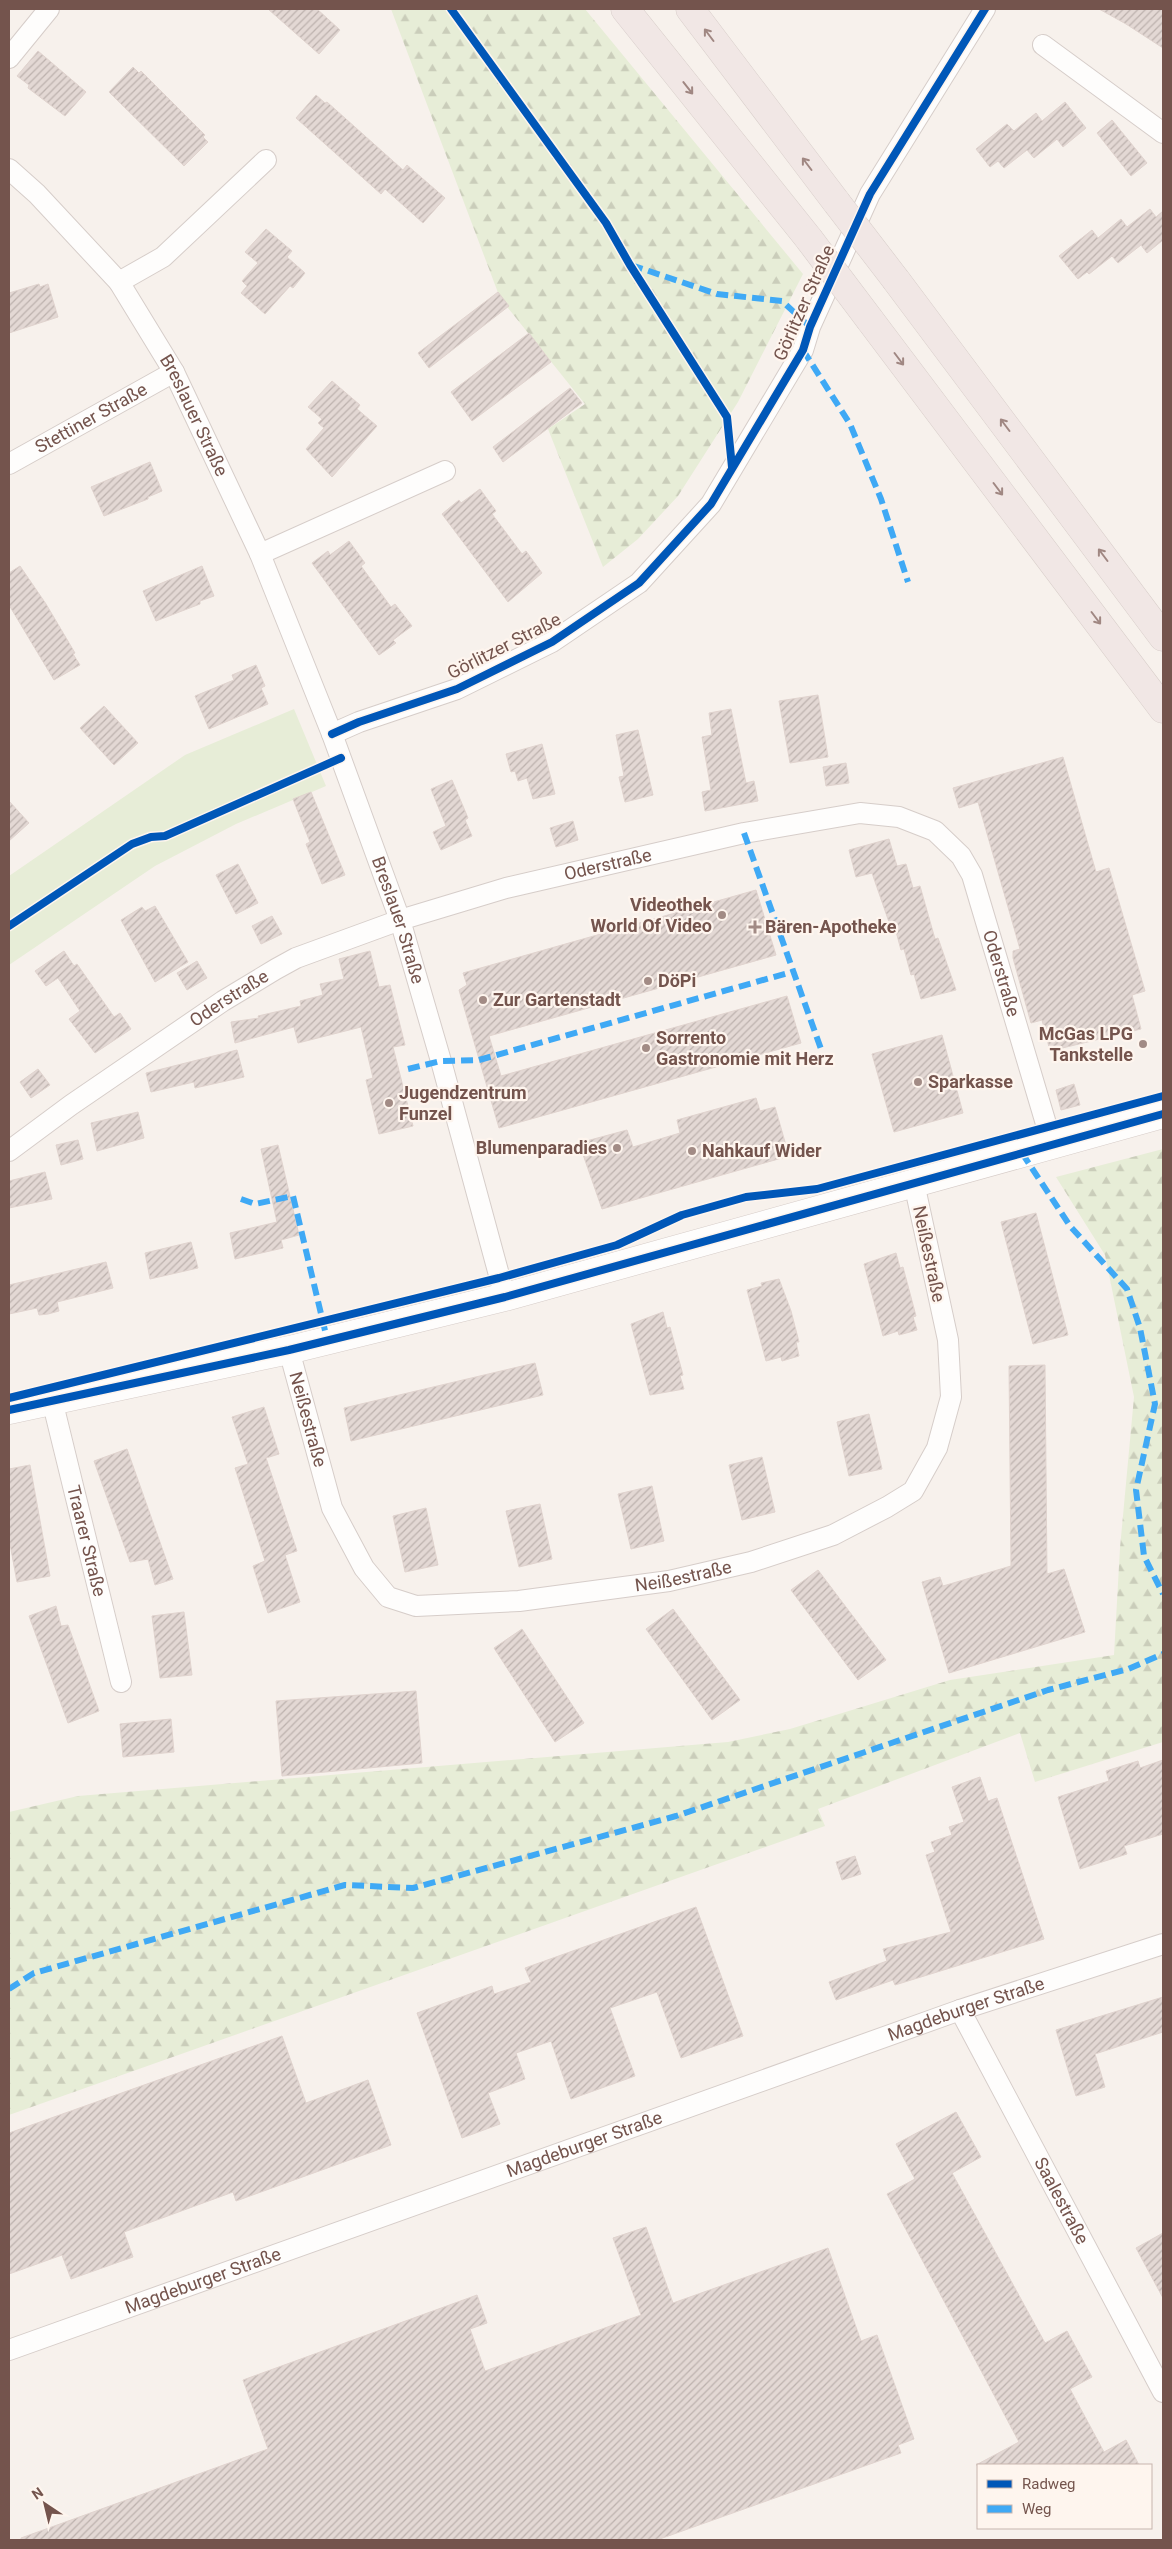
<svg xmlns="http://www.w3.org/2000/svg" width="1172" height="2549" font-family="Roboto,sans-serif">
<defs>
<pattern id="forest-firs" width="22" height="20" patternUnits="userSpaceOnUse" patternTransform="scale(1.25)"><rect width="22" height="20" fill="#e7edd7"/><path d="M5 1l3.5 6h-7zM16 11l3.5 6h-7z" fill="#cacdba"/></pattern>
<pattern id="building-hatch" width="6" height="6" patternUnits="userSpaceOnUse" patternTransform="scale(1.25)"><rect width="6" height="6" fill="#e3d8d4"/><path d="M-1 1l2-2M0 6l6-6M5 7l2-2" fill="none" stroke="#bdb2ae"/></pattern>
</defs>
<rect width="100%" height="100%" fill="#f7f1ec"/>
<path fill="url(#forest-firs)" d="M391,9h194l218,265 -65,128 -60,94 -40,43 -35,28 -55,-138 37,-25 -85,-106z
M1163,1149v593l-128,40 -15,-49 -202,76 7,17 -816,289v-303l69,-16 650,-54 62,-13 160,-49 164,-25 6,-107 14,-151 -29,-142 -49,-78z"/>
<path fill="#e7edd7" d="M294,709l32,77 -90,38 -81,42 -146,99v-89l176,-121z"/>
<path fill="url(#building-hatch)" stroke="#e0d3ce" d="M268,9h49l23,21 -21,24z
M1099,9h64v39l-37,-24z
M38,51l48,41 -21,24 -37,-28 1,-3 -12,-9z
M133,67l6,6 2,-2 64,64 -2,2 5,5 -24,24 -75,-74z
M316,95l9,8 2,-1 76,68 4,-5 38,33 -22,25 -38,-34 -4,5 -85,-76z
M1065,102l21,26 -23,19 -6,-8 -23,19 -7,-8 -23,18 -6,-7 -8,6 -14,-18 31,-25 7,7 22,-18 6,8z
M1112,120l35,43 -16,13 -34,-43z
M1150,209l6,8 7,-6v29l-16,13 -6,-8 -23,18 -6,-7 -23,18 -2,-2 -9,7 -19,-23 33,-26 6,8 23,-19 6,8z
M266,229l26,22 -5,6 18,16 -12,15 -3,-2 -25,28 -24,-21 6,-7 -5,-5 16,-18 -13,-11z
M39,284l1,3 8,-3 10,33 -49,16v-40z
M498,292l11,14 -80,62 -11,-15z
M529,333l22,29 -79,59 -21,-29z
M332,381l28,24 -3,4 20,17 -45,51 -26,-28 18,-21 -6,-5 4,-4 -14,-12z
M570,388l12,15 -79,59 -10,-15z
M150,462l12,29 -14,6v2l-44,17 -13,-29z
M480,489l16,22 -4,3 30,40 4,-3 16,22 -34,29 -66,-88 17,-14 2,3z
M349,541l16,22 -4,3 30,41 4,-3 17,22 -19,14 3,3 -17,12 -67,-92 16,-12 2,4z
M20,566l26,38 29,49 -2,1 7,11 -26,15 -45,-75v-32z
M202,566l12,30 -14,5v3l-44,17 -13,-30z
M256,665l9,21 -4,2 7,16 -59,25 -14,-33 39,-16 -2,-5z
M818,695l10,62 -38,6 -11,-62z
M104,706l34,37 -24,22 -34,-37z
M731,709l15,74 8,-2 4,20 -53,10 -3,-19 9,-2 -9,-53 10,-2 -3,-22z
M638,730l15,65 -28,7 -6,-25 5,-1 -8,-41z
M542,744l13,50 -22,5 -6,-21 -9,3 -3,-10 -4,1 -5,-18z
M1063,757l33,115 13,-4 36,123 -13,4 9,34 -91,22 -8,-31 -11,3 -5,-18 -13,-47v-7l7,-2 -42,-147 -19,6 -6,-20z
M846,763l3,20 -23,3 -3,-19z
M452,780l16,38 -3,2 7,16 -31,14 -8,-18 13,-6 -15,-37z
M311,792l34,83 -23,9 -16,-40 4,-2 -17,-43z
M9,801l20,22 -20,18z
M573,821l5,19 -22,7 -6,-19z
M889,839l8,27 9,-2 7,24 7,-2 15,53 3,-1 18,52 -35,9 -7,-25 -3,1 -7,-26 -3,1 -7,-26 -4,1 -18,-52 -16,4 -7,-27z
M238,864l20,39 -22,11 -20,-39z
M756,890l20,65 -287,81 12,40 286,-80 14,47 -302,85 -40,-138 8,-5 -4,-12z
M155,906l33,56 -33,20 -34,-62 21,-13 3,4z
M272,916l10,18 -21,10 -9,-18z
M64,951l10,15 3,-2 37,53 6,-4 11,16 -36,24 -26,-34 11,-8 -22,-33 -12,8 -11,-15z
M370,951l9,36 11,-2 15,60 -12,2 20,79 -34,8 -13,-54 7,-2 -12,-51 -63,16 -4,-16 -59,16 -4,-21 28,-4 -1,-2 43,-10 -1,-5 23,-6 -3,-11 24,-5 -5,-20z
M197,961l10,17 -20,12 -10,-17z
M942,1035l21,78 -69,19 -22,-78z
M237,1050l7,27 -49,11 -1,-6 -43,10 -5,-19z
M38,1069l12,16 -19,13 -11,-16z
M1074,1084l6,21 -19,5 -5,-20z
M756,1098l4,13 15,-4 14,49 -187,53 -23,-66 48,-13 6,17 47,-14 -3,-13z
M138,1112l6,26 -47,13 -6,-28z
M78,1140l5,19 -22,6 -5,-20z
M278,1145l21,90 -18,5 2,8 -48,11 -5,-26 47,-11 -16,-73z
M45,1172l7,27 -43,9v-27z
M1036,1213l32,122 -35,9 -32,-122z
M191,1242l7,26 -48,11 -5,-26z
M896,1253l4,15 3,-1 13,49 -3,1 4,13 -18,5 -1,-4 -15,5 -19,-72z
M106,1262l7,26 -56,14 2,9 -11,3 -9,1 -2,-7 -28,6v-29z
M779,1279l12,32 8,31h-3l3,14 -17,5 -1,-4 -15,4 -19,-71 15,-4 -1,-3z
M663,1312l4,16 3,-1 13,48 -3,1 4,13 -34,6 -19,-71z
M535,1363l8,32 -192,46 -7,-33z
M1045,1365l2,209 17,-5 21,63 -136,41 -27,-91 18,-5 3,9 68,-20 -2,-200z
M264,1407l15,47 -13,4 31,93 -12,4 15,47 -32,11 -15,-47 12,-5 -30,-93 13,-4 -16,-47z
M869,1414l13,55 -33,7 -12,-54z
M127,1449l46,130 -18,6 -7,-26 -18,3 -36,-101z
M762,1457l13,55 -33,8 -13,-55z
M30,1465l20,111 -33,6 -8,-43v-70z
M652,1486l12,55 -33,8 -13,-55z
M540,1504l12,55 -33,8 -13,-56z
M426,1508l12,57 -33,7 -12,-56z
M818,1570l68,90 -28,20 -67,-90z
M56,1606l5,20 7,-1 31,86 -31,12 -39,-107z
M673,1609l67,91 -28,20 -66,-91z
M184,1612l8,63 -32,3 -8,-62z
M522,1629l62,94 -29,19 -61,-94z
M416,1691l6,72 -140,13 -6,-75z
M171,1719l3,33 -51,5 -3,-33z
M1163,1760v74l-39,12 3,8 -47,15 -22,-72 51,-16 -3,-10 32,-10 2,7z
M980,1777l8,24 9,-3 47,141 -149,46 -2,-5 -57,20 -7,-18 58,-21 -4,-12 68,-17 -25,-77 9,-3 -4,-10 21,-7 -3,-8 15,-5 -12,-35z
M855,1856l6,18 -19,6 -6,-18z
M696,1907l47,129 -62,22 -24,-66 -47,16 25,68 -64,23 -20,-58 -35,12 9,26 -37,14 12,31 -38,14 -45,-125 75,-27 2,8 37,-12 -6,-14z
M1163,1997v35l-68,22 10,33 -29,9 -20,-66z
M282,2036l24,67 62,-23 23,65 -155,56 -3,-9 -109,40 9,25 -62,22 -9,-24 -53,19v-141z
M956,2112l25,45 -29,16 93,170 22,-12 25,46 -22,12 34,63 22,-12 13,25h-163l43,-23 -132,-248 28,-15 -19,-35z
M646,2227l27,76 155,-55 33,93 16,-6 37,104 -16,6 3,8 -244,87h-636v-2l247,-89 -25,-69 234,-85 10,28 -17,6 15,42 156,-56 -28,-77z
M1163,2233v65l-27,-50z"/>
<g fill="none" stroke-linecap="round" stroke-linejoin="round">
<defs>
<g id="street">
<path d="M1043,45l120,88"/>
<path d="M9,58l40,-49"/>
<path id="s1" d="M9,169l28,25 82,88 55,90 86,182 72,180 68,186 41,141 64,236"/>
<path d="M119,282l44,-25 103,-97"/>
<path id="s2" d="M9,464l165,-92"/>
<path d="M260,554l185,-83"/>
<path d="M332,734l27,-12 98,-33 95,-47 87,-59 72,-79 92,-154 7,-23 60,-133 115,-185"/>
<path id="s3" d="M9,1151l62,-46 152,-104 53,-32 20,-11 104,-38 106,-32 238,-55 116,-20 39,4 36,14 26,25 11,19 80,269"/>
<path id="s4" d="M289,1350l43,158 32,60 24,29 28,9 103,-5 150,-20 82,-19 82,-27 54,-28 26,-16 24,-43 14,-51 -3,-57 -34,-157"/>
<path id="s5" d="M52,1400l69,282"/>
<path id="s6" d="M960,2010l203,382"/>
<path id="s7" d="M9,2350l951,-340 203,-66"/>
</g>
<path id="secondary" d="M9,1410l280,-60 216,-53 658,-183"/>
<path id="highway" d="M625,9l184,230
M690,9l147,194
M896,280l267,357
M870,320l293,389"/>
</defs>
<use href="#street" stroke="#d6cdc9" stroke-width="22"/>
<use href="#secondary" stroke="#d6ccc8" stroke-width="29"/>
<use href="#highway" stroke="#d8ceca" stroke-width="29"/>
<use href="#street" stroke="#fefdfc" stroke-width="20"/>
<use href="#secondary" stroke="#fefdfc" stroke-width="28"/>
<use href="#highway" stroke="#f1e7e5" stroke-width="28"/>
<defs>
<path id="highway-bridge" d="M837,203l59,77
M809,239l61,81"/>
</defs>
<use href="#highway-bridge" stroke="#d8ceca" stroke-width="29" stroke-linecap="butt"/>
<use href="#highway-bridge" stroke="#f1e7e5" stroke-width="28"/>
<path stroke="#3fa9f5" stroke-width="6" stroke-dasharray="12 6" stroke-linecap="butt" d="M631,265l86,29 65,7 28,26
M803,350l47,74 31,75 27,83
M744,833l77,216
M408,1069l33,-8 38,-1 316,-89
M1022,1153l48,73 57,63 13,39 15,76 -19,86 8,66 19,38
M241,1199l14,5 38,-8 34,143
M9,1989l25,-16 311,-88 68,3 263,-72 372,-126 80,-21 35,-15"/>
<defs>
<path id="cycleway" d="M451,9l155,214 24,42 97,152 5,50
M332,734l27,-12 98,-33 95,-47 87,-59 72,-79 92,-154 7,-23 60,-133 115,-185
M9,926l123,-82 19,-7 14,-1 176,-78
M9,1398l490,-120 118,-33 65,-30 64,-18 71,-8 346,-93
M9,1410l280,-60 216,-53 658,-183"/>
</defs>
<use href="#cycleway" stroke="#fef5ee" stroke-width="11"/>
<use href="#cycleway" stroke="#0057b8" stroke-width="8"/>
</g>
<defs><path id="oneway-shaft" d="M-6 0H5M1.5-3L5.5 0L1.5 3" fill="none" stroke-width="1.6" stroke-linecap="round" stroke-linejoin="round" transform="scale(1.25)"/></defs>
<g stroke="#a08782">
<use href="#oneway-shaft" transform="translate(709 35) rotate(-127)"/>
<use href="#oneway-shaft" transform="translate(688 88) rotate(52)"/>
<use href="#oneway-shaft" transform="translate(807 164) rotate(-127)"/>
<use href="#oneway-shaft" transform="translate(899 359) rotate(53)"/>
<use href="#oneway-shaft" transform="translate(1005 425) rotate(-127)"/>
<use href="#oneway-shaft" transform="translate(998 489) rotate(53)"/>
<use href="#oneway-shaft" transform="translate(1103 555) rotate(-127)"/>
<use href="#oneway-shaft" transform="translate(1096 618) rotate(53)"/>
</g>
<g fill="#a28b85" stroke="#fef5ee" stroke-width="2">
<circle cx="722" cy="915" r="5"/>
<path d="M752.5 919.5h5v5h5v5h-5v5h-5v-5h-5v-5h5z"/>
<circle cx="648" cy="981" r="5"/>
<circle cx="483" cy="1000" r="5"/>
<circle cx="1143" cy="1044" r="5"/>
<circle cx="646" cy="1048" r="5"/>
<circle cx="918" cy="1082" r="5"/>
<circle cx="389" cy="1103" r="5"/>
<circle cx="617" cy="1148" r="5"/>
<circle cx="692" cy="1151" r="5"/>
</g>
<g text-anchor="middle" stroke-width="4.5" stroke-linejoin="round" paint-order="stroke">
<g font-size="18" fill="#74544d" stroke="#fef5ee">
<text transform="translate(804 303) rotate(-66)" y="6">Görlitzer Straße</text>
<text dy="6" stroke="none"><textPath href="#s1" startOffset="311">Breslauer Straße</textPath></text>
<text dy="6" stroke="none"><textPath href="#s2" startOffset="94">Stettiner Straße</textPath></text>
<text transform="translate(504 646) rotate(-27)" y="6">Görlitzer Straße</text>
<text dy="6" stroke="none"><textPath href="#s3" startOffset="672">Oderstraße</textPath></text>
<text dy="6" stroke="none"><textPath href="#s1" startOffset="856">Breslauer Straße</textPath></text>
<text dy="6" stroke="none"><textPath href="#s3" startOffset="1168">Oderstraße</textPath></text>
<text dy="6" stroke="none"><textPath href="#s3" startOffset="268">Oderstraße</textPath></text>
<text transform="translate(929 1254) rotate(78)" y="6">Neißestraße</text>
<text dy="6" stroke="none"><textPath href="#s4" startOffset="72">Neißestraße</textPath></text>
<text dy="6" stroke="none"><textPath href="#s5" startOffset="145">Traarer Straße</textPath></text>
<text dy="6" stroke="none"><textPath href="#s4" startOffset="568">Neißestraße</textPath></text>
<text dy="6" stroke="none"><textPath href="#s7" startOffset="1016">Magdeburger Straße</textPath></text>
<text dy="6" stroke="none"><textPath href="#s7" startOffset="611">Magdeburger Straße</textPath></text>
<text dy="6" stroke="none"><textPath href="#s6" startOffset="216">Saalestraße</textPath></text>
<text dy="6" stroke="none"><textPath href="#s7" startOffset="206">Magdeburger Straße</textPath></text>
</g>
<g font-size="18" font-weight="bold" fill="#74544d" stroke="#fef5ee" text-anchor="start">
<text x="712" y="911" text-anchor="end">Videothek<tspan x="712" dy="21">World Of Video</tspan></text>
<text x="765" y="933">Bären-Apotheke</text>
<text x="658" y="987">DöPi</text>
<text x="493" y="1006">Zur Gartenstadt</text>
<text x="1133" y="1040" text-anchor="end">McGas LPG<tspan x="1133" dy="21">Tankstelle</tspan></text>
<text x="656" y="1044">Sorrento<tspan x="656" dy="21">Gastronomie mit Herz</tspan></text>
<text x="928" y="1088">Sparkasse</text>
<text x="399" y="1099">Jugendzentrum<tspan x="399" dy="21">Funzel</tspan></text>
<text x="607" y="1154" text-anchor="end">Blumenparadies</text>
<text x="702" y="1157">Nahkauf Wider</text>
</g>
</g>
<rect width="1172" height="2549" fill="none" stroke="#74544d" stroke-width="20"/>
<rect x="977" y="2464" width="175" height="65" fill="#fef5ee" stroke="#c7b5ae"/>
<rect x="987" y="2480" width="25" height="8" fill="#0057b8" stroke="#c7b5ae"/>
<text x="1022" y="2489" font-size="15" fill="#74544d">Radweg</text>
<rect x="987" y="2505" width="25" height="8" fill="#3fa9f5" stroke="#c7b5ae"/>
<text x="1022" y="2514" font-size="15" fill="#74544d">Weg</text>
<g transform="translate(45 2504) rotate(325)" stroke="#fef5ee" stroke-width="4" paint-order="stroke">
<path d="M0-4L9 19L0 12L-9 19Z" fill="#74544d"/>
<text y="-8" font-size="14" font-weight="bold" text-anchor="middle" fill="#74544d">N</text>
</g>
</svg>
